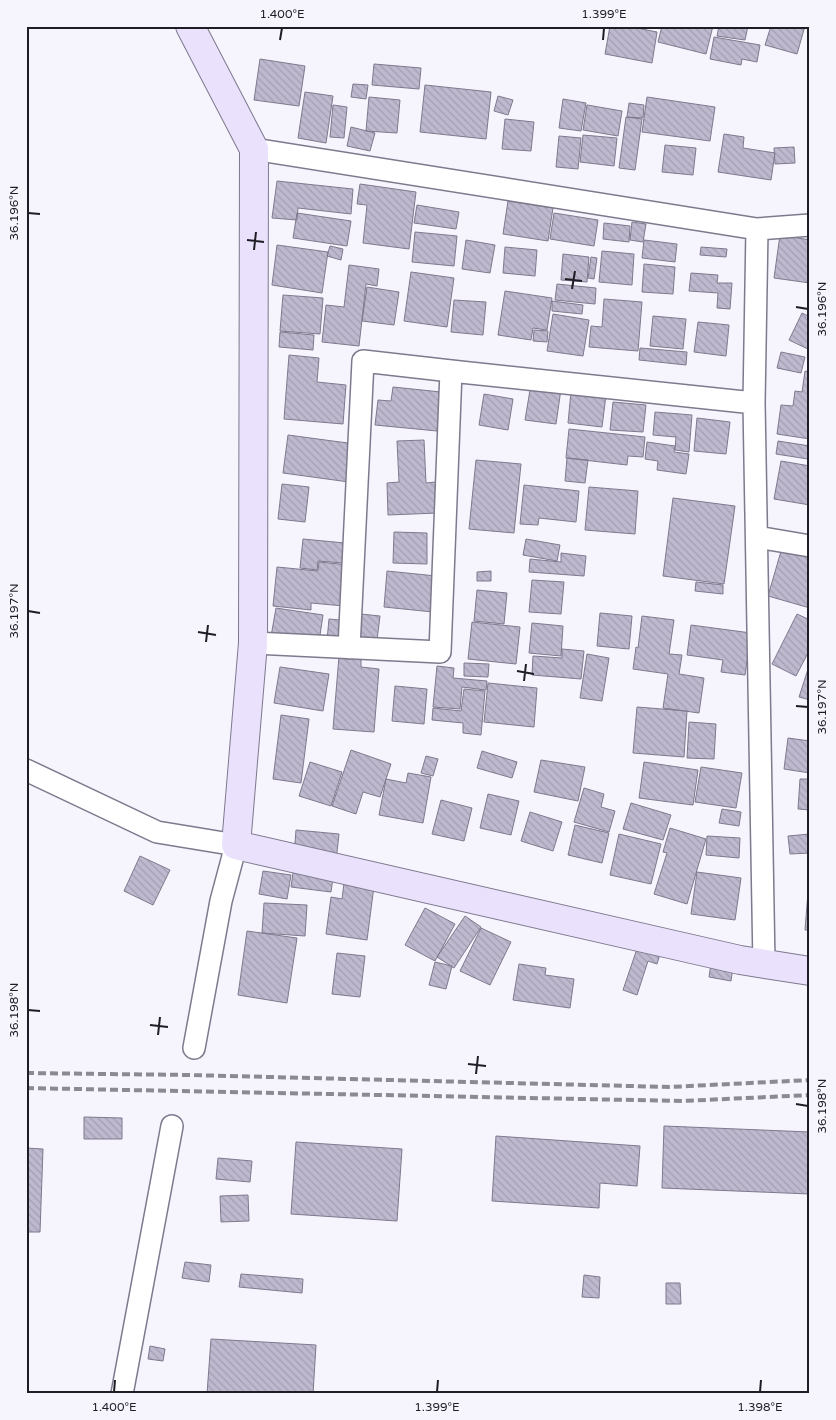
<svg xmlns="http://www.w3.org/2000/svg" width="836" height="1420" font-family="'Varela Round',sans-serif">
<defs>
<pattern id="building-back-hatch" width="6" height="6" patternUnits="userSpaceOnUse" patternTransform="scale(1.25)"><rect width="6" height="6" fill="#bfb9cf"/><path d="M-1 5l2 2M0 0l6 6M5-1l2 2" fill="none" stroke="#a49eb2"/></pattern>
</defs>
<rect width="100%" height="100%" fill="#f6f4fd"/>
<path fill="url(#building-back-hatch)" stroke="#7f798e" d="M610,26h17l30,6 -5,31 -47,-9z
M662,26h51l-7,28 -48,-12z
M719,26h29l-3,14 -28,-4z
M771,26h34l-8,28 -32,-9z
M714,37l46,8 -3,17 -15,-3 -1,6 -31,-6z
M260,59l45,7 -6,40 -45,-6z
M374,64l47,4 -2,21 -47,-4z
M353,84l15,1 -2,14 -15,-2z
M425,85l66,7 -5,47 -66,-7z
M305,92l28,4 -7,47 -28,-5z
M498,96l15,4 -5,15 -14,-4z
M369,97l31,3 -3,33 -31,-2z
M647,97l68,10 -5,34 -68,-9z
M563,99l23,4 -5,28 -22,-3z
M629,103l15,2 -1,13 -16,-1z
M333,105l14,2 -3,31 -14,-1z
M587,105l35,6 -4,25 -35,-6z
M626,117l16,2 -7,51 -16,-2z
M505,119l29,3 -3,29 -29,-2z
M351,127l24,6 -5,18 -23,-5z
M724,134l20,3 -1,11 32,5 -4,27 -53,-8z
M583,135l34,3 -3,28 -34,-4z
M559,136l22,2 -3,31 -22,-2z
M665,145l31,3 -3,27 -31,-3z
M794,147l1,16 -20,1 -1,-16z
M277,181l76,8 -2,25 -53,-6 -1,12 -25,-2z
M360,184l56,8 -7,57 -46,-6 4,-38 -10,-1z
M508,201l45,7 -5,33 -45,-7z
M417,205l42,7 -3,17 -42,-6z
M297,213l54,8 -4,25 -54,-8z
M554,213l44,7 -4,26 -44,-7z
M632,222l14,2 -3,18 -13,-2z
M604,223l26,3 -1,16 -26,-3z
M415,232l42,4 -3,30 -42,-4z
M780,235l30,5v43l-36,-5z
M466,240l29,5 -5,28 -28,-4z
M644,240l33,4 -2,18 -33,-4z
M277,245l51,7 -6,41 -50,-8z
M330,246l13,3 -2,11 -14,-4z
M505,247l32,3 -2,26 -32,-3z
M701,247l26,2 -1,8 -26,-2z
M602,251l32,3 -2,31 -33,-3z
M563,254l26,3 -2,25 -26,-2z
M591,257l6,1 -3,21 -6,-1z
M644,264l31,3 -2,27 -31,-2z
M349,265l30,4 -2,17 -11,-2 -7,62 -37,-4 4,-37 18,2z
M411,272l43,6 -7,49 -43,-6z
M691,273l27,2 -1,8h15l-2,26 -13,-1 1,-15 -29,-2z
M557,284l39,4 -1,16 -40,-4z
M367,287l32,5 -5,33 -32,-4z
M505,291l47,7 -5,32 -14,-2 -2,12 -33,-5z
M283,295l40,3 -3,36 -40,-3z
M604,299l38,3 -4,49 -49,-4 2,-21 11,1z
M454,300l32,2 -3,33 -32,-3z
M552,301l31,4 -1,9 -30,-3z
M802,313l8,4v33l-21,-10z
M553,314l36,6 -6,36 -36,-5z
M653,316l33,3 -3,30 -33,-3z
M698,322l31,3 -3,31 -32,-4z
M534,330l14,1 -1,11 -14,-1z
M280,332l34,3 -1,15 -34,-3z
M640,348l47,4 -1,13 -47,-5z
M781,352l24,5 -4,16 -24,-5z
M289,355l30,3 -2,24 29,3 -3,39 -59,-5z
M805,371l5,1v67l-33,-5 4,-29 12,1 2,-15 7,1z
M531,384l30,5 -5,35 -31,-4z
M393,387l48,5 -4,39 -62,-6 3,-25 13,1z
M571,392l35,3 -4,32 -34,-4z
M484,394l29,5 -5,31 -29,-5z
M613,402l33,3 -3,27 -33,-2z
M655,412l37,3 -3,37 -14,-2 1,-13 -23,-2z
M697,418l33,4 -4,32 -32,-3z
M569,429l76,8 -2,20 -15,-1 -1,9 -61,-7z
M288,435l67,9 -6,38 -66,-9z
M424,440l2,43 10,-1 1,31 -49,2 -1,-32 12,-1 -2,-41z
M778,441l32,5 -2,13 -32,-5z
M647,442l28,4 -1,6 15,2 -3,20 -29,-4 1,-9 -13,-2z
M567,458l21,2 -3,23 -20,-2z
M476,460l45,4 -7,69 -45,-4z
M781,461l29,5v39l-36,-6z
M282,484l27,3 -4,35 -27,-3z
M524,485l55,6 -3,31 -37,-4 -1,7 -18,-1z
M589,487l49,4 -3,43 -50,-4z
M673,498l62,8 -11,78 -61,-8z
M394,532l33,1v31l-34,-1z
M786,534l24,7v67l-42,-12z
M303,539l42,4 -2,20 -25,-2 -1,9 -17,-2z
M526,539l34,6 -3,16 -34,-6z
M561,553l25,3 -2,20 -55,-4 1,-13 31,3z
M319,562l40,4 -4,41 -44,-4v7l-38,-4 4,-39 41,4z
M387,571l49,5 -3,36 -49,-5z
M491,571v10h-14v-9z
M532,580l32,2 -3,32 -32,-2z
M696,582l27,3v9l-28,-3z
M477,590l30,3 -3,31 -30,-3z
M276,608l47,7 -6,40 -48,-7z
M351,613l29,3 -3,24 -51,11 3,-32 22,2z
M600,613l32,3 -3,33 -32,-3z
M797,614l13,6v29l-14,27 -24,-12z
M642,616l32,4 -5,34 13,1 -3,19 25,4 -5,35 -36,-5 5,-34 -35,-5 3,-22 2,1z
M472,622l48,5 -4,37 -48,-5z
M532,623l31,3 -2,30 -32,-3z
M691,625l60,8 -6,42 -24,-3 2,-12 -36,-5z
M562,649l22,2 -3,28 -49,-4 1,-19 29,2z
M587,654l22,4 -7,43 -22,-3z
M339,656l22,2v9l18,2 -5,63 -41,-3z
M464,663l25,1 -1,13 -24,-1z
M810,663v37l-11,-3z
M437,666l17,2 -1,10 34,3 -1,9 -24,-3 -2,22 -27,-2z
M280,667l49,7 -6,37 -49,-8z
M488,683l49,5 -3,39 -50,-5z
M395,686l32,3 -3,35 -32,-3z
M464,689l21,2 -4,44 -18,-2v-10l-31,-3 1,-12 28,3z
M637,707l50,4 -3,46 -51,-4z
M281,715l28,4 -8,64 -28,-4z
M689,722l27,2 -2,35 -27,-1z
M788,738l22,3v32l-26,-4z
M351,750l40,14 -11,33 -17,-5 -7,22 -24,-8z
M482,751l35,11 -5,16 -35,-10z
M426,756l12,3 -5,17 -12,-3z
M541,760l44,7 -7,34 -44,-9z
M310,762l32,10 -11,34 -32,-10z
M644,762l54,8 -5,35 -54,-7z
M701,767l41,6 -6,35 -41,-6z
M408,773l23,4 -8,46 -44,-8 7,-36 20,4z
M800,779h10v31l-12,-1z
M584,788l20,6 -3,13 14,4 -6,21 -35,-10z
M488,794l31,7 -8,34 -31,-7z
M441,800l31,8 -8,33 -32,-7z
M631,803l40,12 -8,25 -40,-11z
M722,809l19,3 -2,14 -20,-3z
M530,812l32,10 -9,29 -32,-10z
M575,825l34,8 -7,30 -34,-8z
M670,828l36,11 -19,65 -33,-10 13,-41 -4,-1z
M296,830l43,4 -4,36 -41,-14z
M619,834l42,10 -10,40 -41,-9z
M810,834v19l-20,1 -2,-18z
M707,836l33,2 -1,20 -33,-3z
M140,856l30,14 -17,35 -29,-14z
M347,859l30,4 -10,77 -41,-6 5,-37 11,2z
M294,866l40,5 -3,21 -40,-5z
M810,867v63h-5z
M263,871l28,4 -4,24 -28,-5z
M697,872l44,6 -6,42 -44,-6z
M264,903l43,2 -2,31 -43,-3z
M425,908l30,16 -20,37 -30,-16z
M465,916l16,11 -27,41 -17,-11z
M481,928l30,14 -21,43 -30,-14z
M247,931l50,7 -10,65 -49,-8z
M641,937l22,7 -6,20 -9,-3 -11,34 -14,-5z
M337,953l28,3 -5,41 -28,-3z
M712,957l22,3 -3,21 -22,-4z
M435,962l17,4 -6,23 -17,-4z
M519,964l27,4 -1,7 29,4 -4,29 -57,-8z
M84,1117l38,1v21h-38z
M664,1126l146,6v62l-148,-6z
M496,1136l144,10 -3,40 -37,-3 -1,25 -107,-7z
M296,1142l106,7 -5,72 -106,-7z
M26,1148l17,1 -3,83h-14z
M218,1158l34,3 -2,21 -34,-3z
M248,1195l1,26 -28,1 -1,-26z
M185,1262l26,3 -2,17 -27,-4z
M241,1274l62,5 -1,14 -63,-6z
M584,1275l16,2 -1,21 -17,-1z
M666,1283h14l1,21h-15z
M211,1339l105,6 -3,49h-106z
M150,1346l15,3 -2,12 -15,-2z"/>
<g fill="none" stroke-linecap="round" stroke-linejoin="round">
<defs>
<path id="street" d="M254,149l503,80 53,-4
M757,229l-3,174 10,561
M757,537l53,9
M253,643l187,9 11,-281
M349,648l14,-287 88,10 303,32
M26,770l131,62 79,13 -15,56 -27,147
M122,1394l50,-268"/>
<path id="secondary" d="M190,26l64,123 -1,494 -17,202 504,115 70,11"/>
</defs>
<use href="#street" stroke="#7e798d" stroke-width="24"/>
<use href="#secondary" stroke="#7e798d" stroke-width="30"/>
<use href="#street" stroke="#fff" stroke-width="21"/>
<use href="#secondary" stroke="#eae1fd" stroke-width="28"/>
<path stroke="#8b8991" stroke-width="4" stroke-dasharray="8 4" stroke-linecap="butt" d="M26,1073l163,2 481,12 140,-7
M26,1088l657,13 127,-6"/>
</g>
<path fill="none" stroke="#1e1c24" stroke-width="2" d="M280,40l2,-12M603,40l1,-12M28,213l12,1M247,240l17,2M254,250l2,-18M565,279l17,2M572,289l3,-18M796,307l12,2M28,611l12,2M198,632l18,3M206,642l2,-17M517,671l17,3M524,681l2,-17M796,706l12,1M28,1010l12,1M150,1025l18,2M158,1035l2,-18M468,1064l18,2M476,1074l2,-18M796,1104l12,2M114,1392l1,-12M437,1392l1,-12M760,1392l1,-12"/>
<rect width="836" height="1420" fill="none" stroke="#f6f4fd" stroke-width="55"/>
<rect x="28" y="28" width="780" height="1364" fill="none" stroke="#1e1c24" stroke-width="2"/>
<g font-size="12" text-anchor="middle" fill="#1e1c24">
<text x="282" y="18">1.400°E</text>
<text x="604" y="18">1.399°E</text>
<text transform="translate(14 213) rotate(-90)" y="4">36.196°N</text>
<text transform="translate(822 309) rotate(-90)" y="4">36.196°N</text>
<text transform="translate(14 611) rotate(-90)" y="4">36.197°N</text>
<text transform="translate(822 707) rotate(-90)" y="4">36.197°N</text>
<text transform="translate(14 1010) rotate(-90)" y="4">36.198°N</text>
<text transform="translate(822 1106) rotate(-90)" y="4">36.198°N</text>
<text x="114" y="1411">1.400°E</text>
<text x="437" y="1411">1.399°E</text>
<text x="760" y="1411">1.398°E</text>
</g>
</svg>
